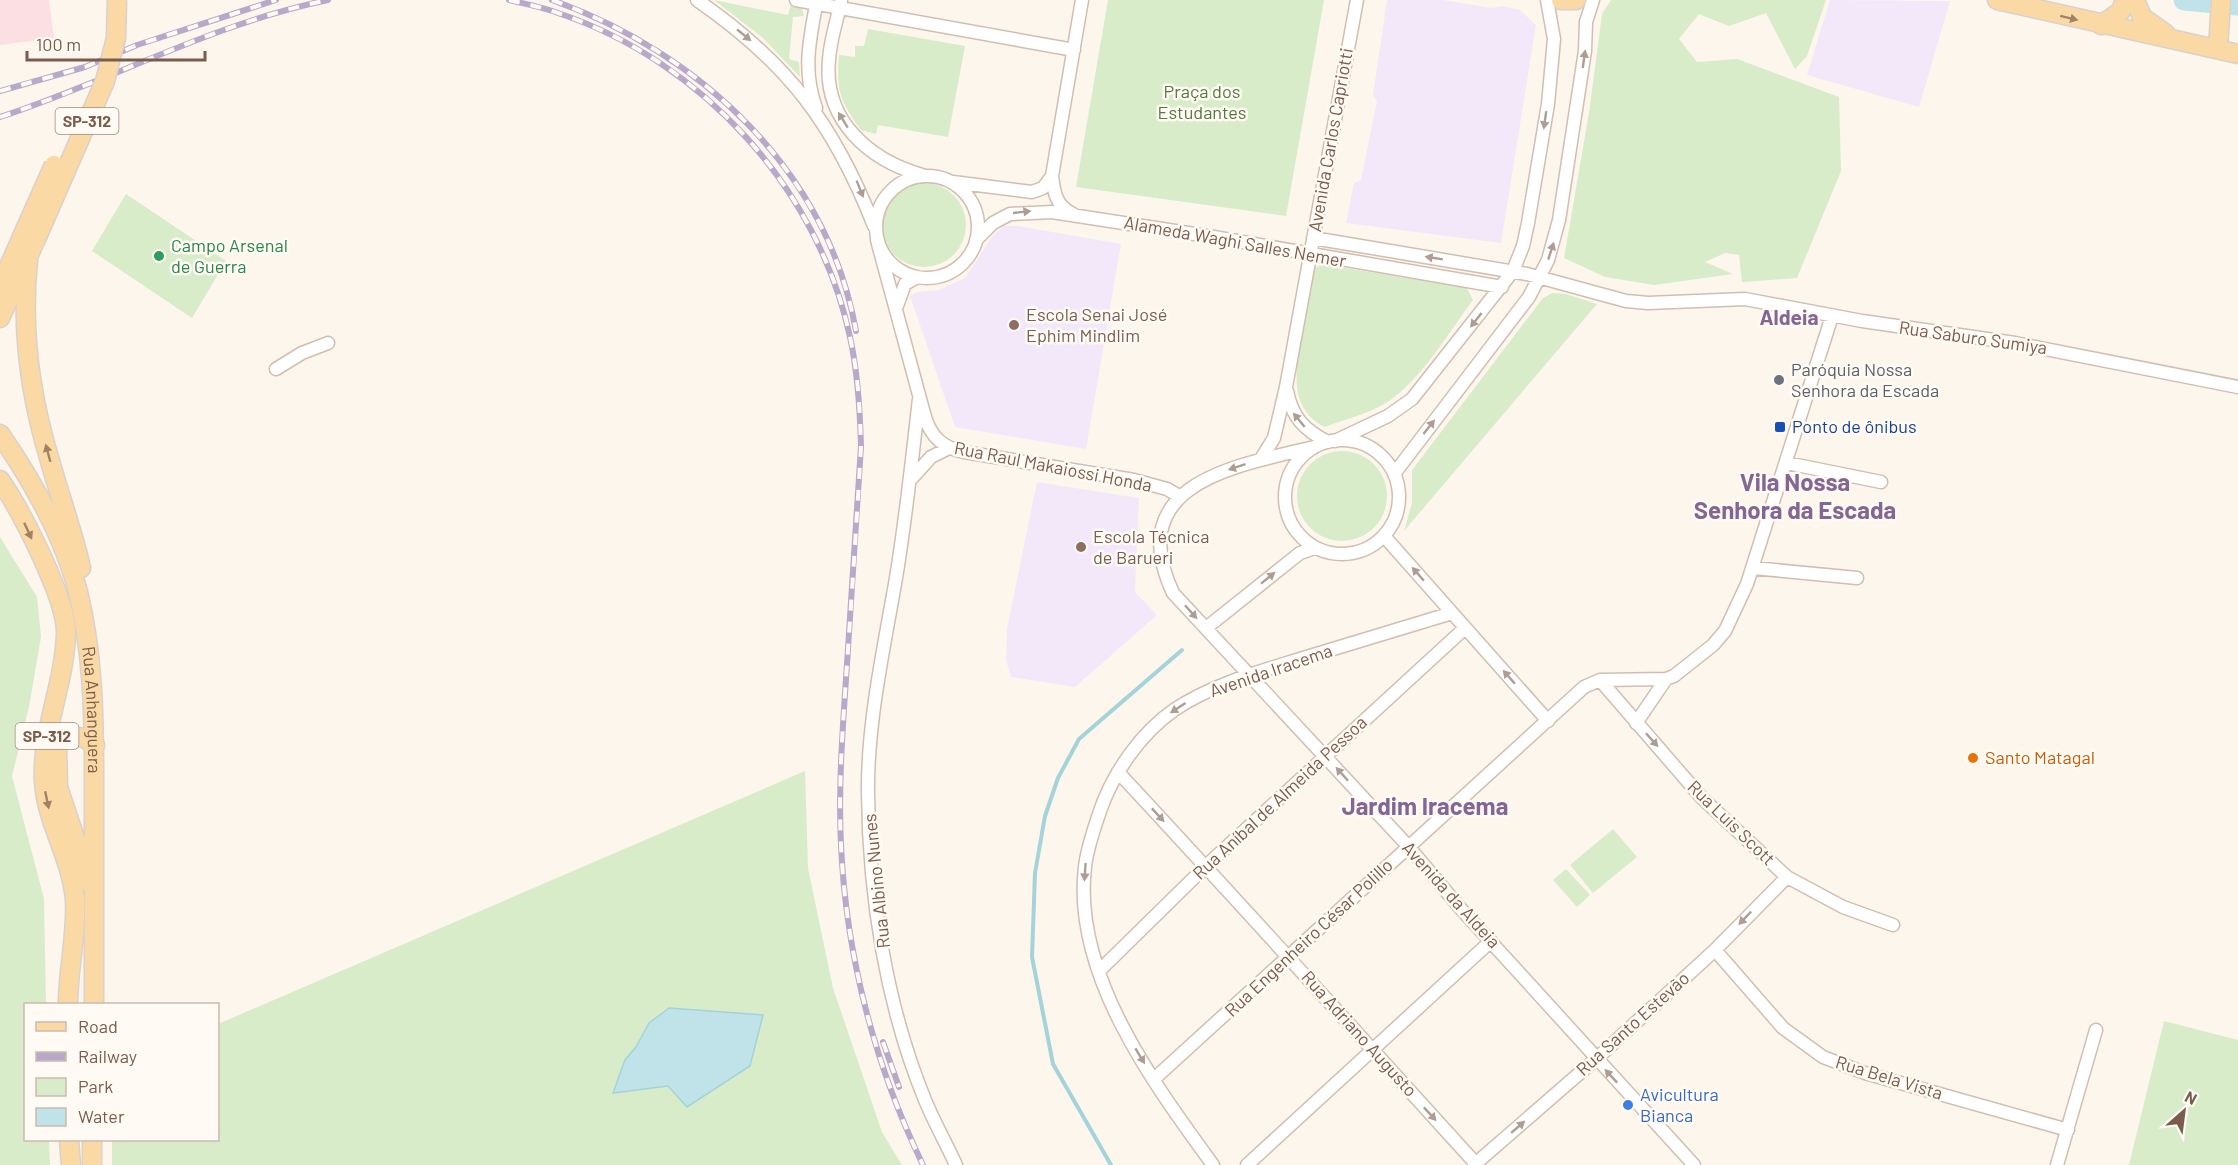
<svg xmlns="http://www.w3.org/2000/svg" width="2238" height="1165" font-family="Barlow,sans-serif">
<rect width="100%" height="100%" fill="#fdf6ec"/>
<path fill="#f3e8fa" d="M1387,0h56l48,8 11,-2 18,4 16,15 -35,218 -155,-20 8,-40 7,-3 16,-79 -4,-6z
M1830,0l120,1 -31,106 -112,-32z
M1004,226h14l103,18 -35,205 -131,-22 -45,-131 7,-4 22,-2 26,-12 27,-41z
M1037,482l102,16 -4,94 22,23 -82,72 -64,-10 -5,-17 1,-31z"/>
<path fill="#fbdfe3" d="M0,0h49l5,38 -54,7z"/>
<path fill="#d8ecc9" d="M714,0l74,15 3,-11 11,5 2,7 -11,1 -4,42 10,3 1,15 -37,-39z
M1108,0h216l-38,216 -210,-29z
M1611,0h215l-19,56 -12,13 -29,-56 -37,13 -30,-12 -20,25 18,23 40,-3 102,38 2,74 -44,107 -55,4 -3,-27 -14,-2 -20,9 28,12 -79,11 -49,-8 -41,-19 25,-145 13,-99z
M868,29l97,17 -17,91 -70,-12 -2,9 -15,-4c-21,-29 -25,-39 -22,-75l16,2v-11h9z
M882 225a42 42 0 1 1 84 0a42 42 0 1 1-84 0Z
M126,194l100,67 -34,57 -100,-67z
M1322,264l145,24 6,12c-24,32 -53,82 -87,103 -18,11 -41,16 -61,24 -12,-5 -22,-16 -26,-30 -9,-29 10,-96 15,-128z
M1552,293l14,1 31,10 -193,227 8,-28v-33l131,-172z
M1297 496a45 45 0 1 1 90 0a45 45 0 1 1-90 0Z
M0,537l37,60 4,40 -12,70 -17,69 32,123 2,105h-20v136h23l1,25h-50z
M805,771l3,97 25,120 49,144 20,33h-790v-25h106v-116z
M1613,829l24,28 -44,36 -23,-28z
M1566,869l24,26 -13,12 -24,-27z
M2164,1021l74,19v125h-109z"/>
<path fill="#bfe3e8" stroke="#a5d3da" stroke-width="1.5" d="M669,1008l94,7 -13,51 -63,41 -19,-21 -55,7 12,-33 11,-13 13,-24z"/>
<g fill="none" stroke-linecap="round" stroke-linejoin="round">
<path stroke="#a5d3da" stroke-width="4" d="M1111,1165l-58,-101 -21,-107 3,-84 10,-57 13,-38 21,-39 103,-89"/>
<path stroke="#bfe3e8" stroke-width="21" d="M2184,0l54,5"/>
<defs>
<path id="street" d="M697,0c91,63 137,124 177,226
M796,0l278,50
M841,1c-4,20 -11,39 -12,59 -6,60 40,100 93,115
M816,108c-14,-38 -6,-70 1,-108
M876 227a51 51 0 1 1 102 0a51 51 0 1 1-102 0Z
M953,182l79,10 11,-4 9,-12
M1073,214c-17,-8 -19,-21 -21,-38l30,-176
M1313,238l214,36 99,27 22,2 97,-4 117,22 153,22 223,44
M877,240l48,177c6,20 18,31 39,35l170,28 33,9 12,7
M976,240l17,-17 17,-9 42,-2 162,25 288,50
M897,306l8,-22 12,-7
M276,369l26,-16 26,-10
M1287,391c5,26 17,39 41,51
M919,399c-7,60 -13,119 -23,179 -12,70 -29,145 -28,216 1,102 18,211 57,306 9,22 21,43 31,65
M1285 497a57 57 0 1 1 114 0a57 57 0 1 1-114 0Z
M1335,441l53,-25 24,-17 101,-128 10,-25 5,-23 20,-119 6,-65 -7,-39
M1314,447c-79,19 -192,36 -141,146l235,253 53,63 233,256
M1261,459l13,-21 12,-51 71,-387
M1787,463l94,19
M1394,474l135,-177 19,-37 11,-40 26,-169 1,-29 7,-22
M912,478l19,-21 18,-9
M1384,536l164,185
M1753,568l104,10
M1206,628l94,-75 15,-5
M1600,680l102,118 85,79 56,30 50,18
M1636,723l30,-44
M1118,772c121,130 240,262 359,393
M1715,950l68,78 40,29 42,16 203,57
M1099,971l107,-105 259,-238
M1154,1079l430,-392 16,-7 66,-1 8,-3 39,-31 12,-14 22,-47 85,-268
M1213,1165c-59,-81 -141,-191 -128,-298 2,-19 9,-38 15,-56 13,-38 41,-78 74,-101 37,-25 84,-38 126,-51 51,-15 101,-31 152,-46
M1247,1165l244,-224
M1474,1165l122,-106 119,-109 72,-73
M2057,1165l39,-135"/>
<g id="primary">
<path d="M1561,0h15"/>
<path d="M1997,0l241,54"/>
<path d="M2135,0l7,17 24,17"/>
<path d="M2101,25l20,-14 4,-11"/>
<path d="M2218,49l3,-49"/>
<path d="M28,260c-7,68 2,136 22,201 10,36 23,71 31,107"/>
<path d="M0,287l25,-57"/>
<path d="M0,318l37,-81"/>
<path id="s1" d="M0,434c33,48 64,102 78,158 15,61 16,123 16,185 0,76 0,152 0,227"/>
<path d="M0,480c20,29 67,119 66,153 -1,50 -25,98 -22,148 2,41 28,78 31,119 2,34 -7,70 -7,104"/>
<path d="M45,746l13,-13 26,5 11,7"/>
<path d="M57,748l1,39 32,96"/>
<path d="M69,1140l2,25"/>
<path d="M92,1165v-25"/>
</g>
</defs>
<use href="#street" stroke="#d1beb0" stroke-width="15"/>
<use href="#primary" stroke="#dad1cd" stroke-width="21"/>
<use href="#street" stroke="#fff" stroke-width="12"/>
<use href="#primary" stroke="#fbd9a5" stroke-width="18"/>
<defs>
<path id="rail" d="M509,0c16,4 33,7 49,13 144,48 260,175 292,324 8,36 10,72 11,109 -4,72 -9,145 -14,218 -4,60 -9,121 -6,181 5,111 34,221 82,320
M552,0c148,53 275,170 304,331
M0,91l85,-24 52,-22 139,-45
M0,117c110,-36 214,-94 328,-117
M883,1042l16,45"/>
</defs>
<use href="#rail" stroke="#b9a8c9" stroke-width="6"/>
<use href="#rail" stroke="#fffaf3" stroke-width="4" stroke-dasharray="11" stroke-linecap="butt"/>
<defs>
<path id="primary-bridge" d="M25,230l29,-65
M37,237l68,-156 11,-43 1,-38"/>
</defs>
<use href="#primary-bridge" stroke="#dad1cd" stroke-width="21" stroke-linecap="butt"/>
<use href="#primary-bridge" stroke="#fbd9a5" stroke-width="18"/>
</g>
<defs><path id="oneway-solid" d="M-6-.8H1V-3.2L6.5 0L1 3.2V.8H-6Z" transform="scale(1.5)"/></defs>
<g fill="#a18267">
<use href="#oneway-solid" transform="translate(2069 18) rotate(14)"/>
<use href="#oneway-solid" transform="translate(48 453) rotate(-105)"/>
<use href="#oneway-solid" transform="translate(28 531) rotate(65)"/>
<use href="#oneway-solid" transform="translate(47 800) rotate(78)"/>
</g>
<g fill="#af9d94">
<use href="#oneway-solid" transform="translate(744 35) rotate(39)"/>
<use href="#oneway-solid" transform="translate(1584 59) rotate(-82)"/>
<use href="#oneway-solid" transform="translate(843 120) rotate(-122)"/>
<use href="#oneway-solid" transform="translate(1545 120) rotate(98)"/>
<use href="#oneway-solid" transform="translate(860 189) rotate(68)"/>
<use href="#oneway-solid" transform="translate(1022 212) rotate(-6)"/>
<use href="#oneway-solid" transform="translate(1551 251) rotate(-72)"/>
<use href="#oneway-solid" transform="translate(1434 258) rotate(-171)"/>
<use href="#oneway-solid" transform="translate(1476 320) rotate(128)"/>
<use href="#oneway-solid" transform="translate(1299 420) rotate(-129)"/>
<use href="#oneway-solid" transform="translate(1429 427) rotate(-52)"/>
<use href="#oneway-solid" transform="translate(1237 467) rotate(162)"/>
<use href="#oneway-solid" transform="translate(1418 574) rotate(-131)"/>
<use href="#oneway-solid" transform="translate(1268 578) rotate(-39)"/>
<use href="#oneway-solid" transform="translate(1191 612) rotate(48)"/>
<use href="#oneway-solid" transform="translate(1509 677) rotate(-131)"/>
<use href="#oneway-solid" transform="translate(1178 708) rotate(147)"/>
<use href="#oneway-solid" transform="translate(1652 740) rotate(48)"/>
<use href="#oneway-solid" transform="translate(1342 774) rotate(-132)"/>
<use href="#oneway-solid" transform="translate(1158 815) rotate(47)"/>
<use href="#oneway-solid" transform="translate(1085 872) rotate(94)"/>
<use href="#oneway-solid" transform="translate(1745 918) rotate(134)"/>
<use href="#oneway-solid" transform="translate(1140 1056) rotate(59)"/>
<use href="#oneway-solid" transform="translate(1611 1076) rotate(-133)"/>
<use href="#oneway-solid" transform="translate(1430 1114) rotate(47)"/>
<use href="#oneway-solid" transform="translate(1518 1127) rotate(-41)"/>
</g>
<circle fill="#2e9e5b" stroke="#fffaf3" stroke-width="2" cx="159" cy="256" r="6"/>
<g fill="#8d6e63" stroke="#fffaf3" stroke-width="2">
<circle cx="1014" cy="325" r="6"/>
<circle cx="1081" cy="547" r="6"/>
</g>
<circle fill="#6b7280" stroke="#fffaf3" stroke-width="2" cx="1779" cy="380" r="6"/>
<rect fill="#1a4fb4" stroke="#fffaf3" stroke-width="2" x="1774" y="421" width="12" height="12" rx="3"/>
<circle fill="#e8710a" stroke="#fffaf3" stroke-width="2" cx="1973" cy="758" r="6"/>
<circle fill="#3f7fe0" stroke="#fffaf3" stroke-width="2" cx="1628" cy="1105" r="6"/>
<g text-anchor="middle" stroke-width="5" stroke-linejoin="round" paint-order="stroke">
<g fill="#fffaf3" stroke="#a28b7f" stroke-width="1.5">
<rect x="55.5" y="108" width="63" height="26" rx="4.5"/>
<rect x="15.5" y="723" width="63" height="26" rx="4.5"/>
</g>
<g font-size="16" font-weight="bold" fill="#7a5c4d">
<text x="87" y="127">SP-312</text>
<text x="47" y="742">SP-312</text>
</g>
<g font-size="18" fill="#537a41" stroke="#fffaf3">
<text x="1202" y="98">Praça dos<tspan x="1202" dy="21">Estudantes</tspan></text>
</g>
<g font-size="18" fill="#7a5c4d" stroke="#fffaf3">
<text transform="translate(1331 140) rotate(-80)" y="6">Avenida Carlos Capriotti</text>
<text transform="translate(1235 242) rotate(10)" y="6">Alameda Waghi Salles Nemer</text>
<text transform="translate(1973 338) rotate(8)" y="6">Rua Saburo Sumiya</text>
<text transform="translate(1053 467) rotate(11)" y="6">Rua Raul Makaiossi Honda</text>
<text transform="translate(1271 671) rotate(-19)" y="6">Avenida Iracema</text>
<text dy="6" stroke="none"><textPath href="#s1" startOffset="296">Rua Anhanguera</textPath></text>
<text transform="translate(1280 798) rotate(-43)" y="6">Rua Aníbal de Almeida Pessoa</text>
<text transform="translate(1731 823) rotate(44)" y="6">Rua Luis Scott</text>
<text transform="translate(877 881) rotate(-96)" y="6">Rua Albino Nunes</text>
<text transform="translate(1451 895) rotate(48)" y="6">Avenida da Aldeia</text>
<text transform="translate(1309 938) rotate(-43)" y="6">Rua Engenheiro César Polillo</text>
<text transform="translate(1633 1024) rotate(-42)" y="6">Rua Santo Estevão</text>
<text transform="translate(1359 1034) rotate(48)" y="6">Rua Adriano Augusto</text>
<text transform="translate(1889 1078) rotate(17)" y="6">Rua Bela Vista</text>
</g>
<g font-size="18" fill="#27864d" stroke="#fffaf3" text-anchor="start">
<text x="171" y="252">Campo Arsenal<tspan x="171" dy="21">de Guerra</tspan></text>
</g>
<g font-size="18" fill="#785e54" stroke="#fffaf3" text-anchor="start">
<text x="1026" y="321">Escola Senai José<tspan x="1026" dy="21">Ephim Mindlim</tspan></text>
<text x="1093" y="543">Escola Técnica<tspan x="1093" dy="21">de Barueri</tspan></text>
</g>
<g font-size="18" fill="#5b616d" stroke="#fffaf3" text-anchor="start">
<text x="1791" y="376">Paróquia Nossa<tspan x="1791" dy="21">Senhora da Escada</tspan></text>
</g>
<g font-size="18" fill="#164399" stroke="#fffaf3" text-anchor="start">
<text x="1792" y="433">Ponto de ônibus</text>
</g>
<g font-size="18" fill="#c56008" stroke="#fffaf3" text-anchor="start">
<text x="1985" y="764">Santo Matagal</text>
</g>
<g font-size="18" fill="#366cbe" stroke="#fffaf3" text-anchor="start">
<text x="1640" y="1101">Avicultura<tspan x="1640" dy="21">Bianca</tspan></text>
</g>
<g font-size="21" font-weight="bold" fill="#846695" stroke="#fffaf3">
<text x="1789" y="325">Aldeia</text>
</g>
<g font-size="24" font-weight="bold" fill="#846695" stroke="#fffaf3">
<text x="1795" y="491">Vila Nossa<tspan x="1795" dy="28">Senhora da Escada</tspan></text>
<text x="1425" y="815">Jardim Iracema</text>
</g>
</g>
<rect x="24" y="1003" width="195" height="138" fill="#fffaf3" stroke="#cabbb1" stroke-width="1.5"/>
<rect x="36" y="1022" width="30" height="9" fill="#fbd9a5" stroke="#cabbb1" stroke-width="1.5"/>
<text x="78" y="1033" font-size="18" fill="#7a5c4d">Road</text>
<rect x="36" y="1052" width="30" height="9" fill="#b9a8c9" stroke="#cabbb1" stroke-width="1.5"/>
<text x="78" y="1063" font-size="18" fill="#7a5c4d">Railway</text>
<rect x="36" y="1078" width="30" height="18" fill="#d8ecc9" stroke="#cabbb1" stroke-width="1.5"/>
<text x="78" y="1093" font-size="18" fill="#7a5c4d">Park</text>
<rect x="36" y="1108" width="30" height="18" fill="#bfe3e8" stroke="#cabbb1" stroke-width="1.5"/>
<text x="78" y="1123" font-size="18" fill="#7a5c4d">Water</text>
<g transform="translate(2184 1111) rotate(28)" stroke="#fffaf3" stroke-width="4.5" paint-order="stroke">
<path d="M0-4.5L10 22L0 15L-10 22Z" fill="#7a5c4d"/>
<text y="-9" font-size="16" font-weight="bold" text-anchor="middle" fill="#7a5c4d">N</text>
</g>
<path d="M27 51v9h178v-9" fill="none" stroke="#7a5c4d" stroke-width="3"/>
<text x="36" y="51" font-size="18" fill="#7a5c4d" stroke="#fffaf3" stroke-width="4.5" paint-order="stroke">100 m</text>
</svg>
